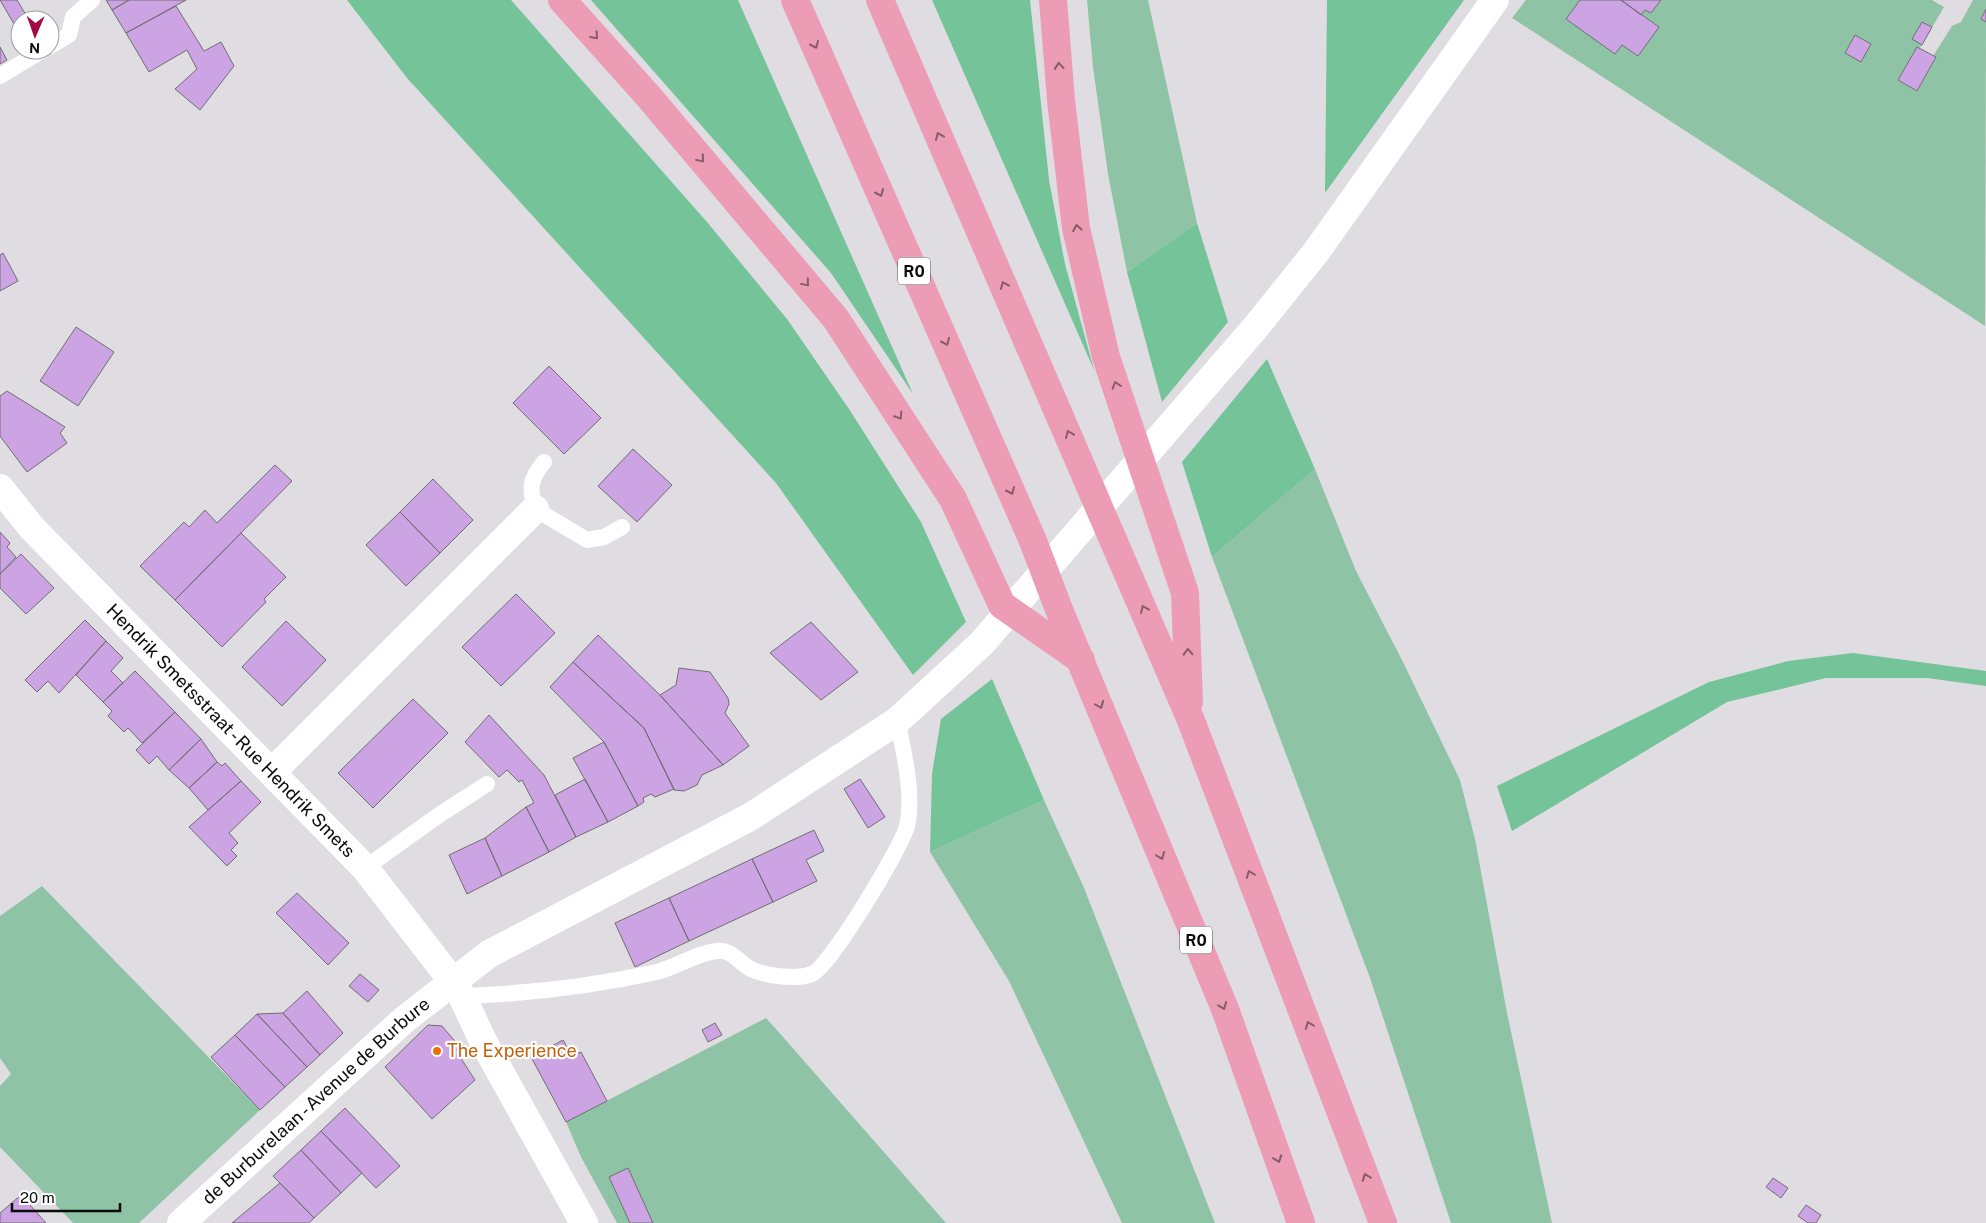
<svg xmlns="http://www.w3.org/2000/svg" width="1986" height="1223" font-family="'Public Sans',sans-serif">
<rect width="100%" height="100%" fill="#dfdde1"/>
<path fill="#8fc3a6" d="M1087,0h61l49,223 -70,49 -19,-98 -15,-107z
M1526,0h54l35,54 7,-9 16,11 21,-29 -18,-12 4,-5 6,3 10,-13h271l12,7 -24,41 -3,-1 -19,33 19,11 19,-33 -3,-2 19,-30 9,-4 12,-22h13v9l-5,10 5,3 -1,304 -473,-308z
M1315,469l41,102 46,89 58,120 15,59 32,174 45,210h-101l-81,-245 -158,-421z
M1044,800l40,88 131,335h-93l-113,-242 -79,-129z
M42,886l218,224 -121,113h-66l-73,-76v-61l11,-12 -11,-16v-142z
M766,1018l17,19 163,186h-329l-36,-66 -15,-35z"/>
<path fill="#74c399" d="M347,0h164l196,222 80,97 62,90 72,113 45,100 -53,53 -137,-192 -369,-405z
M591,0h147l175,394 -82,-121z
M932,0h98l19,180 16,84 29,106z
M1327,0h137l-139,193z
M1197,223l31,99 -66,80 -35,-130z
M1267,359l48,110 -103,88 -30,-95z
M1853,653l133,18v15l-59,-8h-101l-99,24 -215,129 -15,-45 212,-104 79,-21z
M992,679l52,121 -114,52 2,-78 9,-55z"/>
<path fill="#cda4e3" stroke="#706e71" d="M0,0h17l12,20h-9v14z
M106,0h23l-17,10z
M129,0h57l-60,33 -14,-23z
M1580,0h41l38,27 -21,29 -16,-11 -7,9 -49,-35z
M1621,0h40l-10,13 -6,-3 -4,5z
M176,6l28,45 17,-9 13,24 -34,44 -25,-21 22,-20 -10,-19 -38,22 -23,-39z
M1986,9v13l-5,-3z
M1922,22l10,5 -10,18 -10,-6z
M1855,35l16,9 -10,18 -16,-9z
M0,47l7,13 -7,4z
M1917,47l19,10 -19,34 -19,-11z
M3,253l15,28 -18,10v-36z
M76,327l38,25 -36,54 -38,-25z
M549,366l52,52 -37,36 -51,-51z
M7,391l58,36 -5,6 7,10 -40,29 -27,-36v-40z
M633,449l39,36 -35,37 -39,-36z
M275,465l17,16 -117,119 -35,-34 44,-44 5,5 16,-17 12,13z
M433,479l40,41 -33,33 -40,-41z
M400,512l40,41 -34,33 -40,-41z
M0,532l10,11 -3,4 9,10 -16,17z
M241,533l45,44 -22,22 2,3 -44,45 -47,-47z
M21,554l33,34 -28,26 -26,-26v-14z
M516,594l39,39 -54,53 -39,-39z
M85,620l21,21 -47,52 -11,-12 -11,11 -12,-12z
M286,621l40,39 -44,46 -40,-39z
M811,622l47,50 -37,28 -51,-47z
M598,635l62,60 63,70 -21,10 -5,10 -13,6 -10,-1 -30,-62 -71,-66z
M106,641l17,17 -12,13 12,12 -20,19 -27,-27z
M573,662l71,66 30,61 -19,8 -4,-3 -8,4 1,4 -6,4 -34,-64 -54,-55z
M679,668l31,4 18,26 1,6 -4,9 24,33 -26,19 -63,-70 16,-10z
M135,671l40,41 -33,31 -14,-15 -4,4 -16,-16 4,-5 -9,-9z
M413,699l35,34 -75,75 -35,-35z
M175,712l26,27 -32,31 -12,-14 -8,8 -13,-14z
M489,715l55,60 32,62 -27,15 -23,-45 8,-4 -12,-23 -3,2 -12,-12 -8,7 -34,-35z
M201,739l16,23 -28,26 -20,-18z
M604,742l34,64 -30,16 -35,-64z
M217,762l5,4 3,-3 16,18 -33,29 -19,-22z
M585,779l23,43 -32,15 -21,-42z
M860,779l25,38 -17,11 -24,-39z
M241,781l20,21 -32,31 9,10 -7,7 6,6 -10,10 -38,-39z
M526,807l23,45 -47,24 -17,-38z
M814,830l10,21 -18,9 11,21 -44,21 -21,-43z
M485,838l17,38 -35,18 -18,-39z
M752,859l21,43 -84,39 -20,-43z
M297,893l52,50 -21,22 -52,-52z
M669,898l20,43 -54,26 -20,-44z
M360,974l19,16 -11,12 -19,-16z
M307,991l36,42 -23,22 -37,-42z
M283,1013l37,42 -13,12 -50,-53z
M257,1014l50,53 -22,20 -50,-52z
M715,1023l7,12 -14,7 -6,-12z
M428,1025l14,1 23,27 -5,4 15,23 -43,39 -47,-52z
M235,1035l50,52 -25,23 -49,-53z
M563,1040l9,16 9,-4 26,49 -41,21 -35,-65z
M345,1108l55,58 -24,22 -55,-57z
M321,1131l41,42 -21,20 -40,-43z
M301,1150l40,43 -27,25 -41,-42z
M628,1168l25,55h-23l-21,-46z
M1773,1178l15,10 -7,10 -15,-11z
M280,1183l34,35 -5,5h-77z
M21,1195l25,28h-46v-10z
M1806,1205l15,10 -5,8h-8l-10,-7z"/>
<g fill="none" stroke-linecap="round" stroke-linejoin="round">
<path stroke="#fff" stroke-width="16" d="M50,46l19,-11 4,-18 19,-17
M0,76l43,-26
M544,462c-14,17 -15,26 -9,47l52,31 17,-3 18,-10
M365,868l74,-53 48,-31
M462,996c65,-2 131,-10 195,-24 20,-5 39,-19 60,-21 14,-2 22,11 32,17 14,8 48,12 63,6 17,-6 90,-127 95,-148 7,-30 -3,-75 -10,-105"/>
<g stroke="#fff" stroke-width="28">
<path id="s1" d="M0,488l32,40 333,340 88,114 9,14 21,45 101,182"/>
<path d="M272,772l263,-263"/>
<path id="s2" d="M181,1223l224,-204 84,-65 261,-137 147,-96 85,-78 273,-315 61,-76 179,-252"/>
</g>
<path stroke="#ed9cb6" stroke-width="28" d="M562,0l87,97 187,222 117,180 49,106 79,55
M795,0l238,541 25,66 167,402 76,214
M880,0l310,718 193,505
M1053,0l8,100 15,128 30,129 79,236 4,109"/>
</g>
<defs><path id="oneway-chevron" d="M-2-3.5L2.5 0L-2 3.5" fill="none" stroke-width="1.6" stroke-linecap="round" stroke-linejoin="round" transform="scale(1.25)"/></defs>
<g stroke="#885b6a">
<use href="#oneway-chevron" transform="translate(595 36) rotate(48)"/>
<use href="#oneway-chevron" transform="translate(815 45) rotate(66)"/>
<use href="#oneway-chevron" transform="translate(1059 66) rotate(-95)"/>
<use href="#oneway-chevron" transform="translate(939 136) rotate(-113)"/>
<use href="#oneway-chevron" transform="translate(701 159) rotate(50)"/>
<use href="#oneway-chevron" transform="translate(880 193) rotate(66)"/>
<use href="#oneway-chevron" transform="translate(1077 228) rotate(-100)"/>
<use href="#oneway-chevron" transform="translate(806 283) rotate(50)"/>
<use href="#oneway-chevron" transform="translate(1004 285) rotate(-113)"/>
<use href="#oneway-chevron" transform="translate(946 342) rotate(66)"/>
<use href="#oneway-chevron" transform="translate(1116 385) rotate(-108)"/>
<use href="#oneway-chevron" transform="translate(899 416) rotate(57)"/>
<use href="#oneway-chevron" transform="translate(1069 434) rotate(-113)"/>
<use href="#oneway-chevron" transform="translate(1011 491) rotate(66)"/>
<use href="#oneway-chevron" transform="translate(1144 609) rotate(-113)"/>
<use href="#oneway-chevron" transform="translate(1188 652) rotate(-92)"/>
<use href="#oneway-chevron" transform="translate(1100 705) rotate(68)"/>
<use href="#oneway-chevron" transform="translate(1161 856) rotate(68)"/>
<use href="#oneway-chevron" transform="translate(1250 874) rotate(-111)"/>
<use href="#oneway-chevron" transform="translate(1223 1006) rotate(68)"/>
<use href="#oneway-chevron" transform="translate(1309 1025) rotate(-111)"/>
<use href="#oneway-chevron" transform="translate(1278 1159) rotate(70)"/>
<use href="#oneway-chevron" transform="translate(1366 1177) rotate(-111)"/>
</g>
<circle fill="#e8710a" stroke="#fff" stroke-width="2" cx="437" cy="1051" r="5"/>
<g text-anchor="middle" stroke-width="4.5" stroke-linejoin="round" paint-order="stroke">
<g fill="#fff" stroke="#555455" stroke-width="1">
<rect x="898" y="257.5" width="32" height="27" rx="4"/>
<rect x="1180" y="926.5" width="32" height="27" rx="4"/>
</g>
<g font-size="16" font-weight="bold" fill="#0c0b0c">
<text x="914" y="277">R0</text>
<text x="1196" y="946">R0</text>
</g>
<g font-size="18" fill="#0c0b0c" stroke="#fff">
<text dy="6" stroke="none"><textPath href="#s1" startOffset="335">Hendrik Smetsstraat - Rue Hendrik Smets</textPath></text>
<text dy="6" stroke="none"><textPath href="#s2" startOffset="182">de Burburelaan - Avenue de Burbure</textPath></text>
</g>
<g font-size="18" fill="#c56008" stroke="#fff" text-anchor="start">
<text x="447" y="1057">The Experience</text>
</g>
</g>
<g transform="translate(35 35) rotate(182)"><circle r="24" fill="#ffffff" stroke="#9e9d9e"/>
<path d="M0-4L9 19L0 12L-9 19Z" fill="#a30944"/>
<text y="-8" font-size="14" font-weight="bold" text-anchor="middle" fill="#0c0b0c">N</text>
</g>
<path d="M12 1203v8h108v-8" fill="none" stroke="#0c0b0c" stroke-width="2.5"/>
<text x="20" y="1203" font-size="15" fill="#0c0b0c" stroke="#ffffff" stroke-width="4" paint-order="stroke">20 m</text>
</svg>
